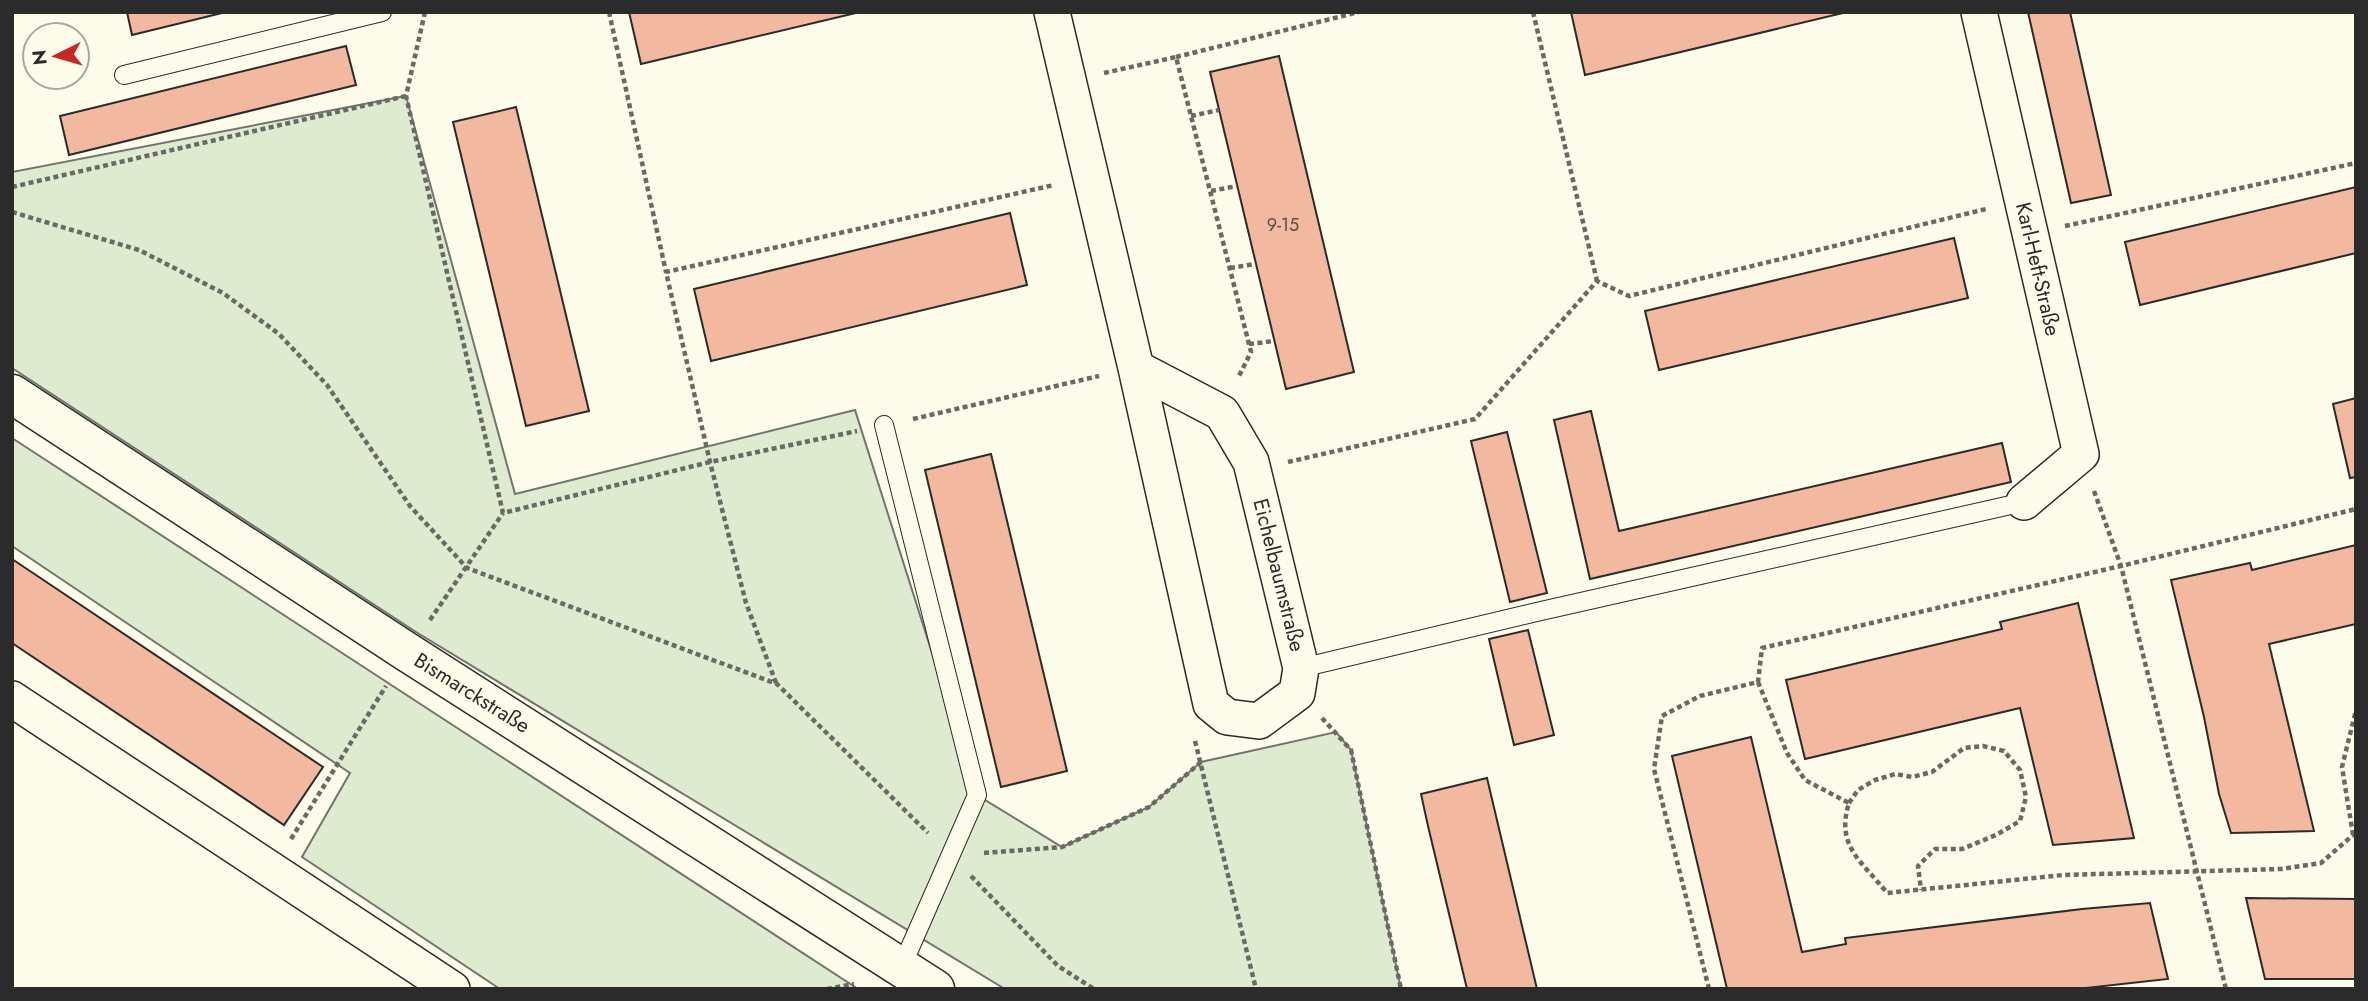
<svg xmlns="http://www.w3.org/2000/svg" width="2368" height="1001" font-family="Jost,sans-serif">
<rect width="100%" height="100%" fill="#fdfbea"/>
<path fill="#deebd1" stroke="#74746e" stroke-width="2" d="M406,96l109,398 340,-84 122,385 85,52 87,-40 52,-45 135,-30 15,18 50,239h-396l-589,-357 -404,-264v-196z
M12,438l846,551h-358l-198,-132 48,-84 -338,-227z"/>
<path fill="#f2b8a0" stroke="#2b2b2b" stroke-width="2" d="M127,12h99l-94,23z
M629,12h231l-219,52z
M1571,12h276l-262,63z
M2028,12h42l41,183 -40,8z
M346,46l10,39 -287,70 -9,-39z
M1279,56l75,316 -68,17 -76,-317z
M516,107l73,304 -63,15 -73,-304z
M2356,187v66l-216,52 -15,-63z
M1010,213l17,72 -316,76 -17,-72z
M1954,238l14,60 -309,72 -14,-59z
M2356,398v79l-6,1 -17,-74z
M1591,411l28,120 383,-88 9,39 -421,97 -36,-159z
M1507,432l40,161 -37,9 -39,-161z
M991,454l76,317 -66,16 -76,-317z
M2356,545v79l-87,20 45,187 -83,2 -12,-39 -15,-77 -33,-137 79,-17 2,7z
M12,559l311,208 -39,58 -272,-182z
M2078,603l56,235 -81,7 -33,-137 -215,51 -19,-79 216,-51 -2,-7z
M1528,630l26,105 -40,10 -25,-106z
M1751,737l51,215 44,-8 -1,-6 237,-29 68,-6 18,76 -91,10h-350l-55,-233z
M1487,778l50,211h-70l-39,-163 -7,-32z
M2246,898l110,1v80h-91z"/>
<g fill="none" stroke-linecap="round" stroke-linejoin="round">
<defs>
<path id="lane" d="M124,75l258,-63
M884,425l93,370 -75,171
M1301,668l240,-57 483,-109"/>
<path id="street" d="M1052,12l84,356 75,336 16,13 32,4 38,-28 4,-25 -50,-206 -29,-49 -86,-45
M1979,12l102,442 -57,48
M12,699l440,290"/>
<path id="secondary" d="M12,394l395,258 528,337"/>
</defs>
<use href="#lane" stroke="#2b2b2b" stroke-width="20"/>
<use href="#street" stroke="#2b2b2b" stroke-width="38"/>
<use href="#secondary" stroke="#2b2b2b" stroke-width="41"/>
<path stroke="#6a6964" stroke-width="4.5" stroke-dasharray="5 3.5" stroke-linecap="butt" d="M425,12l-19,84 97,417 207,-51 147,-31
M609,12l57,260
M1533,12l64,269
M1176,57l183,-45
M1104,73l72,-16 75,295 -13,26
M1191,116l28,-6
M12,187l394,-91
M1211,191l26,-5
M12,212l127,38 84,43 56,41 48,51 83,121 57,62 310,116 151,149
M2065,226l291,-63
M1230,268l25,-4
M1249,344l25,-3
M913,419l186,-43
M1288,462l187,-43 122,-138 32,15 357,-87
M2094,491l27,75 105,423
M430,620l73,-107
M1758,682l29,71 18,27 44,23c-14,44 14,59 38,90l176,-18 218,-6 40,-6 32,-28 3,1
M776,683l-30,-80 -36,-141 -44,-190 388,-87
M1322,718l29,32 50,239
M1195,741l61,248
M1849,803l9,-13 17,-10 20,-6 17,3 20,-5 32,-24 19,-2 21,5 16,19 6,27 -6,24 -24,14 -34,14h-27l-17,17 3,24
M2353,835l-11,-68 14,-57
M291,839l95,-153
M984,853l78,-6 87,-40 52,-45
M971,876l87,90 36,23
M827,989l27,-5
M1709,989l-55,-220 8,-53 38,-20 58,-14 4,-34 359,-82 235,-57"/>
<use href="#lane" stroke="#fdfbea" stroke-width="18"/>
<use href="#street" stroke="#fdfbea" stroke-width="35"/>
<use href="#secondary" stroke="#fdfbea" stroke-width="38"/>
</g>
<g text-anchor="middle" stroke-width="5" stroke-linejoin="round" paint-order="stroke">
<g font-size="18" fill="#5d4e48">
<text x="1283" y="231">9-15</text>
</g>
<g font-size="21" fill="#2b2b2b" stroke="#fdfbea">
<text transform="translate(2038 269) rotate(77)" y="7">Karl-Heft-Straße</text>
<text transform="translate(1279 575) rotate(76)" y="7">Eichelbaumstraße</text>
<text transform="translate(472 693) rotate(32)" y="7">Bismarckstraße</text>
</g>
</g>
<rect width="2368" height="1001" fill="none" stroke="#2b2b2b" stroke-width="28"/>
<g transform="translate(56 56) rotate(265)"><circle r="33" fill="#fdfbea" stroke="#a9a89e" stroke-width="2"/>
<path d="M0-5L12 26L0 18L-12 26Z" fill="#c62828"/>
<text y="-10" font-size="19" font-weight="bold" text-anchor="middle" fill="#2b2b2b">N</text>
</g>
</svg>
